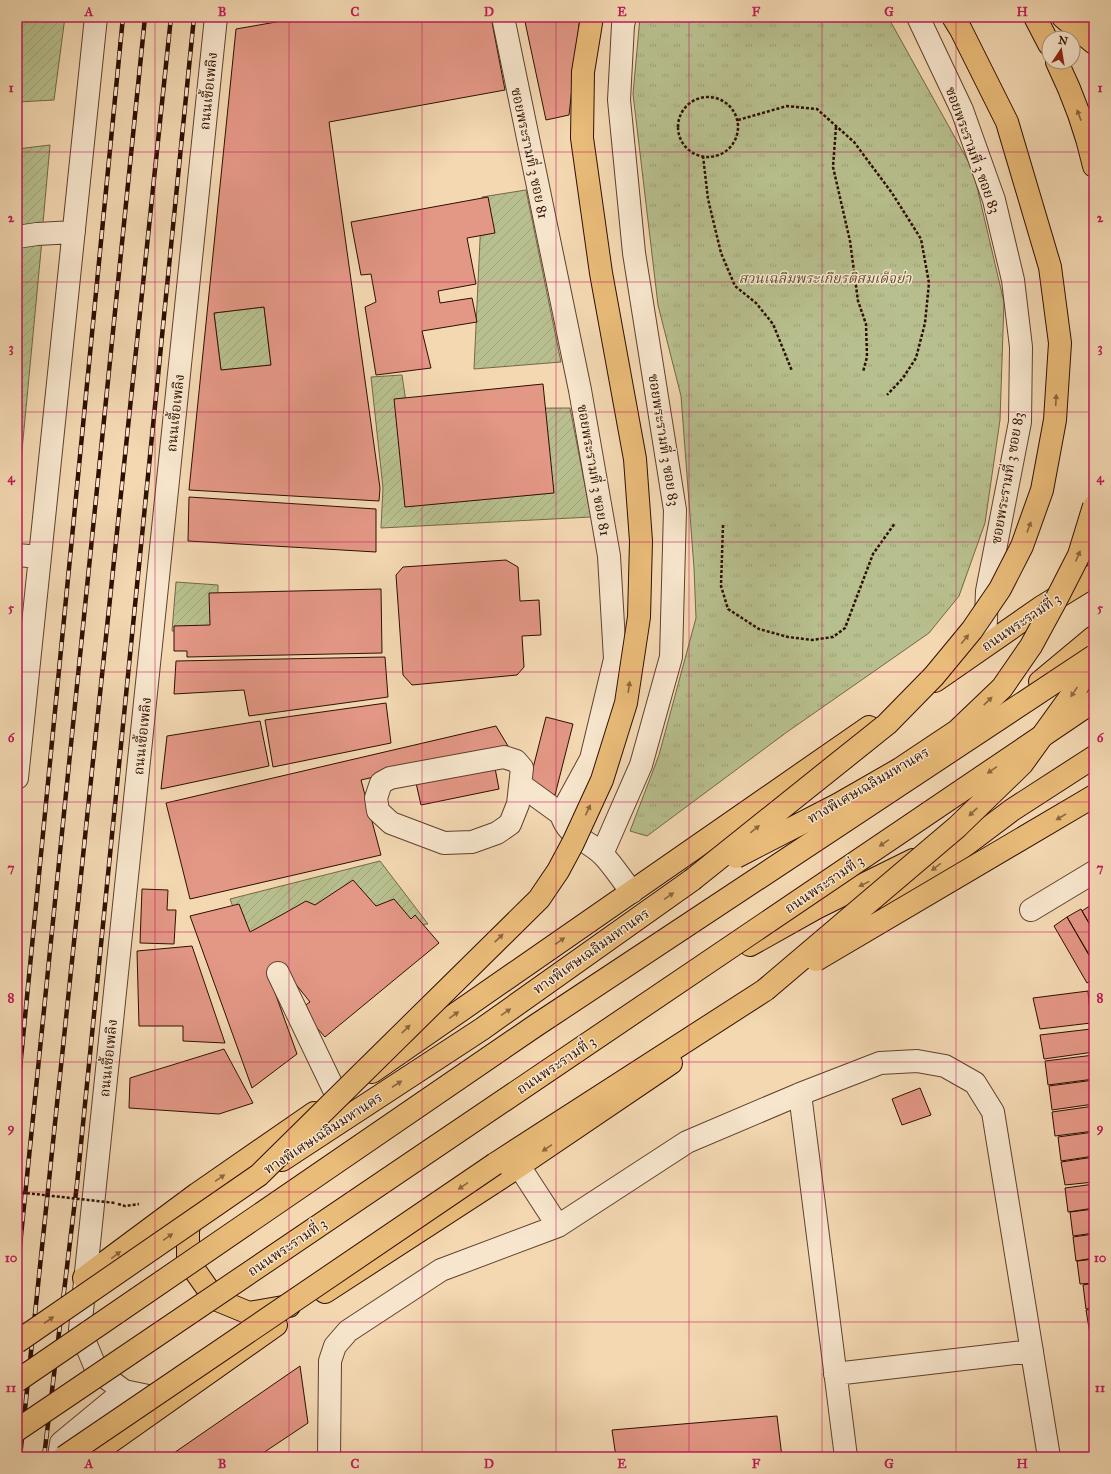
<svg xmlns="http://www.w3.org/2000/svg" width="1111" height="1474" font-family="'IM FELL Great Primer','Noto Serif Thai',serif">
<defs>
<pattern id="park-tufts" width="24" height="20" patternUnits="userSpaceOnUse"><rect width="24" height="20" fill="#b8bf8e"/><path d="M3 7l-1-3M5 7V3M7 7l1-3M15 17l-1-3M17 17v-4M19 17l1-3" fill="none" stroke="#9ea379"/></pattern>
<pattern id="garden-furrows" width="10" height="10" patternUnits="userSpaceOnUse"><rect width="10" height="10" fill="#b8bf8e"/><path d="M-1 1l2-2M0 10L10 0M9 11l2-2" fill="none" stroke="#9ea379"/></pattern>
</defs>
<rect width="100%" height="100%" fill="#f3d8b2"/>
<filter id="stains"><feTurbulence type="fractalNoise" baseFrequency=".005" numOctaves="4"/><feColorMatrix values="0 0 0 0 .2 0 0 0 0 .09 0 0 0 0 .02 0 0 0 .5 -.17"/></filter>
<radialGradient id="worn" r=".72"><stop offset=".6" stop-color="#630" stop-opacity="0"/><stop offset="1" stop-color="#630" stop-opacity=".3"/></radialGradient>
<path fill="url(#park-tufts)" stroke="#746748" d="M640,17h248l85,153 31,132 -4,118 -15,103 -26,73 -30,37 -142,99 -140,104 -17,-5 29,-76 37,-137 -2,-50 -13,-172 -23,-91 -25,-211z"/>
<path fill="url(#garden-furrows)" stroke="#746748" d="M17,17h48l-11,83 -37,2z
M50,145l-7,78 -26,4v-78z
M526,190l35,172 -87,7 8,-172z
M42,240l-25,263v-259z
M264,307l7,58 -50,5 -7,-57z
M402,375l5,34 163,-1 21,109 -210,11 2,-40 -12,-111z
M176,582l42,3v46h-46z
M380,861l48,63 -183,15 -15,-40z"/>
<path fill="#e39785" stroke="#2f0f01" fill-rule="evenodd" d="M305,17h186l14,73 -176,32 51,366 -1,13 -190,-11 47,-461zM264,307l7,58 -50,5 -7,-57z
M524,17h56l-11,98 -23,5z
M488,197l7,36 -28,5 9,46 -38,7 2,12 32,-5 5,24 -55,9 9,37 -55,7 -11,-68 11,-5 -5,-28 -10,1 -10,-53z
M543,384l11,109 -149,14 -11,-108z
M189,497l187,12v43l-188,-11z
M506,560l12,7 2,34 19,-1 2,35 -19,1 2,31 -7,8 -105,10 -9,-10 -7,-100 7,-8z
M381,589l1,64 -195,4v-6h-13v-25l36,-1 -1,-32z
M385,657l3,40 -139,19 -5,-26 -70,4 2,-33z
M386,703l5,40 -118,24 -8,-47z
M546,717l27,7 -18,71 -27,-7z
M260,721l9,45 -108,23 6,-53z
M496,726l12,20 -147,34 20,75 -191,44 -24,-96z
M495,768l4,21 -78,16 -5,-22z
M353,880l23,26 18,-7 17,20 4,-4 24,28 -114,94 -25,-28 10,-7 -28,-35 -14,6 29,81 -45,34 -62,-172 49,-12 11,28 35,-19 21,-12 9,4z
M142,889l26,1 -1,20h9l-2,34 -34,-1z
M1094,903v29l-12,-21z
M1081,909l13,23v31l-27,-46z
M1067,917l27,47v15l-7,4 -33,-57z
M192,946l33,97 -42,-2v-15h-44l-2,-75z
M1088,991l3,32 -51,6 -7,-31z
M1091,1029l3,23 -50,7 -4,-24z
M224,1049l29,54 -34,11 -90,-6 1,-30z
M1094,1055v24l-46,6 -3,-24z
M1094,1080v24l-42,6 -3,-24z
M920,1088l11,27 -29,10 -10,-26z
M1094,1106v25l-39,5 -3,-24z
M1094,1132v24l-33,5 -3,-24z
M1094,1157v25l-29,3 -4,-23z
M1094,1184v24l-26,4 -3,-24z
M1094,1209v24l-21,3 -3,-24z
M1094,1234v24l-18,3 -3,-24z
M1094,1259v24l-14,1 -3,-23z
M1094,1283v25l-8,1 -3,-24z
M1094,1309v24l-4,1 -4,-24z
M300,1366l8,57 -51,34h-89z
M777,1416l5,41h-166l-4,-27z"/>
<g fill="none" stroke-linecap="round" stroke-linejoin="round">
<defs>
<path id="minor" d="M503,17l77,373 29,166 6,103 -24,100 -30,55c7,24 26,25 42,41 10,10 19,25 29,37
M918,17l44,93 32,90 19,80 8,67 -1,75 -33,169 -2,54
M17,237l20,-3 37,-2
M17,555l23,2
M504,757l12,4 6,7 -4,36 -8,20 -13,9 -25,9 -28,1 -53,-20 -13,-12 -2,-13 5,-15 9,-5z
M17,778l79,-761
M521,785l40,29
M602,854l39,-89 30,-108 4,-147 -41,-257 -15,-153 4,-75 2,-8
M1031,910l63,-38
M278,973l59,123
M800,1094l46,363
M519,1166l39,60
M835,1374l197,-23
M167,1400l-43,-9 -27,-20 -17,-41 136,-1313
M59,1457l2,-14 63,-52
M329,1457l1,-96 5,-15 13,-15 93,-61 117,-44 129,-84 113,-48 80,-31 37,-2 28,5 30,17 18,29 56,345"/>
<path id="major" d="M935,681l105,-73 54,-33
M1040,682l54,-45
M855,928l157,-118 82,-53
M750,945l66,-37 97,-48
M372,1072l497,-345
M194,1208l-6,22v31l27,38 34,14 40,-7
M84,1278l113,-84 117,-81
M325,1292l194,-126 152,-103
M89,1457l187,-132"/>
<path id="highway" d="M1035,17l14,27
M1063,17l31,26
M1089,17l5,9
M1057,62c16,33 29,68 37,104
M282,1160l200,-131 210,-149
M495,1164l270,-174"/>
</defs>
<use href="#minor" stroke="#60412d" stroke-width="24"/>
<use href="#major" stroke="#2f0f01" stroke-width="24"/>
<use href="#highway" stroke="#2f0f01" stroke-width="24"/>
<path stroke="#2f0f01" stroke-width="2.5" stroke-dasharray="3 2" stroke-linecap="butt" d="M678 127a30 30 0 1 1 60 0a30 30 0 1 1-60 0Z
M738,120l49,-14 30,3 37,33 38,51 29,46 8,44 -4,40 -9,35 -13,20 -16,17
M836,127l-3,40 17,74 8,60 8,23 1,33 -4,15
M703,156l5,43 13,54 14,33 21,17 17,21 19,47
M723,525l-2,61 7,23 31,20 29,8 24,3 21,-3 12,-9 28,-74 22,-31
M118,1204l7,2 14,-2"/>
<use href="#minor" stroke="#f7e6cd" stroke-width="22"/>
<use href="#major" stroke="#eabc79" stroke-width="22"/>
<use href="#highway" stroke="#eabc79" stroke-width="22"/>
<defs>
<path id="rail" d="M17,1099l106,-1082
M17,1275l128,-1258
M20,1457l151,-1440
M44,1457l33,-273 117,-1167"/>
</defs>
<use href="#rail" stroke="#2f0f01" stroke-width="4.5"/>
<use href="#rail" stroke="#f7e6cd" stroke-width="3" stroke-dasharray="9" stroke-linecap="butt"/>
<defs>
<path id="major-bridge" d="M17,1381l518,-355 559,-370
M17,1430l1077,-729"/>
<path id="highway-bridge" d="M736,857l103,-53 61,-35 57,-38 45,-43 29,-42 25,-46 23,-45 15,-49
M692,880l195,-156 47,-48 38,-46 28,-41 22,-43 20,-56 13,-70 5,-77 -10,-76 -43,-145 -46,-92 -8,-13
M816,960l278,-164
M765,990l192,-163 65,-63 54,-75 18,-31
M17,1342l242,-167 280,-276 19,-28 15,-28 29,-63 24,-77 13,-86 2,-76 -6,-82 -34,-186 -19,-135 1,-66 9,-55
M64,1457l431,-293"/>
</defs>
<use href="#major-bridge" stroke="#2f0f01" stroke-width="24" stroke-linecap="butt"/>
<use href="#highway-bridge" stroke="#2f0f01" stroke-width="24" stroke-linecap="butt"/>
<path stroke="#2f0f01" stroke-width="2.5" stroke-dasharray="3 2" stroke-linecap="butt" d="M17,1192l98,11"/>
<use href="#major-bridge" stroke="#eabc79" stroke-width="22"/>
<use href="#highway-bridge" stroke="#eabc79" stroke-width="22"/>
</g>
<defs><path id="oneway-solid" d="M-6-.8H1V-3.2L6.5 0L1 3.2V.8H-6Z"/></defs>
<g fill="#8c663d">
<use href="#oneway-solid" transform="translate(1079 115) rotate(-110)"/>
<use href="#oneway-solid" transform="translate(1056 400) rotate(-87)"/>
<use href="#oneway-solid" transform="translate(1029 527) rotate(-70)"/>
<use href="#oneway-solid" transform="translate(1078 556) rotate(-67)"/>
<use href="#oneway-solid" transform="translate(965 639) rotate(-51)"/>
<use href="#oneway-solid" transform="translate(629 687) rotate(-82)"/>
<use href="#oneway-solid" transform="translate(1074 692) rotate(124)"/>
<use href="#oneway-solid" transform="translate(988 701) rotate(-44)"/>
<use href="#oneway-solid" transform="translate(992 770) rotate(146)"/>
<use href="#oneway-solid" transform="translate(588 810) rotate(-65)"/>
<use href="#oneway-solid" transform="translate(973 812) rotate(136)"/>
<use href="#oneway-solid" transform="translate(1061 817) rotate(149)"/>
<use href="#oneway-solid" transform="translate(755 829) rotate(-39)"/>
<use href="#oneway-solid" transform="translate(884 843) rotate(146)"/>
<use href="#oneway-solid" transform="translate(936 867) rotate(143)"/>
<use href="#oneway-solid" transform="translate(864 884) rotate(154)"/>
<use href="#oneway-solid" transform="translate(669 896) rotate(-35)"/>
<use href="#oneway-solid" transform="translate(499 938) rotate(-44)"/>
<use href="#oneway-solid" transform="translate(560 941) rotate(-35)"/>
<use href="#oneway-solid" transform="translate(506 1012) rotate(-35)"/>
<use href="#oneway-solid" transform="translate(454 1015) rotate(-35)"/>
<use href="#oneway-solid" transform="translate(406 1029) rotate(-44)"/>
<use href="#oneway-solid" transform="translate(397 1084) rotate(-33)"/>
<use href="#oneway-solid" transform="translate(547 1148) rotate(146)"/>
<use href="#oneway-solid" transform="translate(220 1178) rotate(-35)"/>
<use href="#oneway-solid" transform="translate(463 1186) rotate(146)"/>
<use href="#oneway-solid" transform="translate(168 1237) rotate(-34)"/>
<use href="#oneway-solid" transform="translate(116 1255) rotate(-37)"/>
<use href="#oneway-solid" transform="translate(49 1320) rotate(-35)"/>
</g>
<path fill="none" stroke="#c2185b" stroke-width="1" stroke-opacity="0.55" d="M155,17v1440M289,17v1440M422,17v1440M556,17v1440M689,17v1440M822,17v1440M956,17v1440M17,152h1077M17,282h1077M17,412h1077M17,542h1077M17,672h1077M17,802h1077M17,932h1077M17,1062h1077M17,1192h1077M17,1322h1077"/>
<g text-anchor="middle" stroke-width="3" stroke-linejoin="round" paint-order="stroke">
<g font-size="14" fill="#2f0f01" stroke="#f7e6cd">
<text transform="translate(208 91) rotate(-84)" y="5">ถนนเชื้อเพลิง</text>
<text transform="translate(973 150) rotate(70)" y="5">ซอยพระรามที่ 3 ซอย 83</text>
<text transform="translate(530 153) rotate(78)" y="5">ซอยพระรามที่ 3 ซอย 81</text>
<text transform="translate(175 413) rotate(-84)" y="5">ถนนเชื้อเพลิง</text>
<text transform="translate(664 440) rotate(81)" y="5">ซอยพระรามที่ 3 ซอย 83</text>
<text transform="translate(594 470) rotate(80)" y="5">ซอยพระรามที่ 3 ซอย 81</text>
<text transform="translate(1007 478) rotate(-80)" y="5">ซอยพระรามที่ 3 ซอย 83</text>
<text transform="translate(1021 622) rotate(-34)" y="5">ถนนพระรามที่ 3</text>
<text transform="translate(142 736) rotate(-84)" y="5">ถนนเชื้อเพลิง</text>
<text transform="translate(868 785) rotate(-30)" y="5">ทางพิเศษเฉลิมมหานคร</text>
<text transform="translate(824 884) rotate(-34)" y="5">ถนนพระรามที่ 3</text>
<text transform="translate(591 951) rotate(-35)" y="5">ทางพิเศษเฉลิมมหานคร</text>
<text transform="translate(108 1058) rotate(-84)" y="5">ถนนเชื้อเพลิง</text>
<text transform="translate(556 1065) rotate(-34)" y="5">ถนนพระรามที่ 3</text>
<text transform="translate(323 1133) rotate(-33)" y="5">ทางพิเศษเฉลิมมหานคร</text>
<text transform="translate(287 1247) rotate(-34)" y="5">ถนนพระรามที่ 3</text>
</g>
<g font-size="14" font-style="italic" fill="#5f4d32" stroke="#f7e6cd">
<text x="825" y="283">สวนเฉลิมพระเกียรติสมเด็จย่า</text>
</g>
</g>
<rect width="1111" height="1474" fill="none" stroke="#f3d8b2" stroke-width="44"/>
<g transform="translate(1061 50) rotate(12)"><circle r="19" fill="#f7e6cd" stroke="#a7907b"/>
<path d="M0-3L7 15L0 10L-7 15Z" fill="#8f2418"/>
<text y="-6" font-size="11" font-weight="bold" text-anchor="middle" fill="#2f0f01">N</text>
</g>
<rect x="22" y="22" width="1067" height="1430" fill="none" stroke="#c2185b" stroke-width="1.5"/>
<g font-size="13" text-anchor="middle" font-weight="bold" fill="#c2185b">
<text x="89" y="16">A</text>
<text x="222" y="16">B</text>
<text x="355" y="16">C</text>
<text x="489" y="16">D</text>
<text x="622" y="16">E</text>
<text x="756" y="16">F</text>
<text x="889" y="16">G</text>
<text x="1022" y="16">H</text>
<text x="11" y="92">1</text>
<text x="1100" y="92">1</text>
<text x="11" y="222">2</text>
<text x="1100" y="222">2</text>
<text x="11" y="352">3</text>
<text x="1100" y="352">3</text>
<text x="11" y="482">4</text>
<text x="1100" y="482">4</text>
<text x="11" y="612">5</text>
<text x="1100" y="612">5</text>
<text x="11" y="742">6</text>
<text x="1100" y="742">6</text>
<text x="11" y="872">7</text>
<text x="1100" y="872">7</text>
<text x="11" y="1002">8</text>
<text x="1100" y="1002">8</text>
<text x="11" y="1132">9</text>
<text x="1100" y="1132">9</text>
<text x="11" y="1262">10</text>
<text x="1100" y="1262">10</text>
<text x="11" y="1392">11</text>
<text x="1100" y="1392">11</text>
<text x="89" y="1468">A</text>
<text x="222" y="1468">B</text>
<text x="355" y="1468">C</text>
<text x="489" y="1468">D</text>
<text x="622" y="1468">E</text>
<text x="756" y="1468">F</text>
<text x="889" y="1468">G</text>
<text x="1022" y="1468">H</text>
</g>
<rect width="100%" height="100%" filter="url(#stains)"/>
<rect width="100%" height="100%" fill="url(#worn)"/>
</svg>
